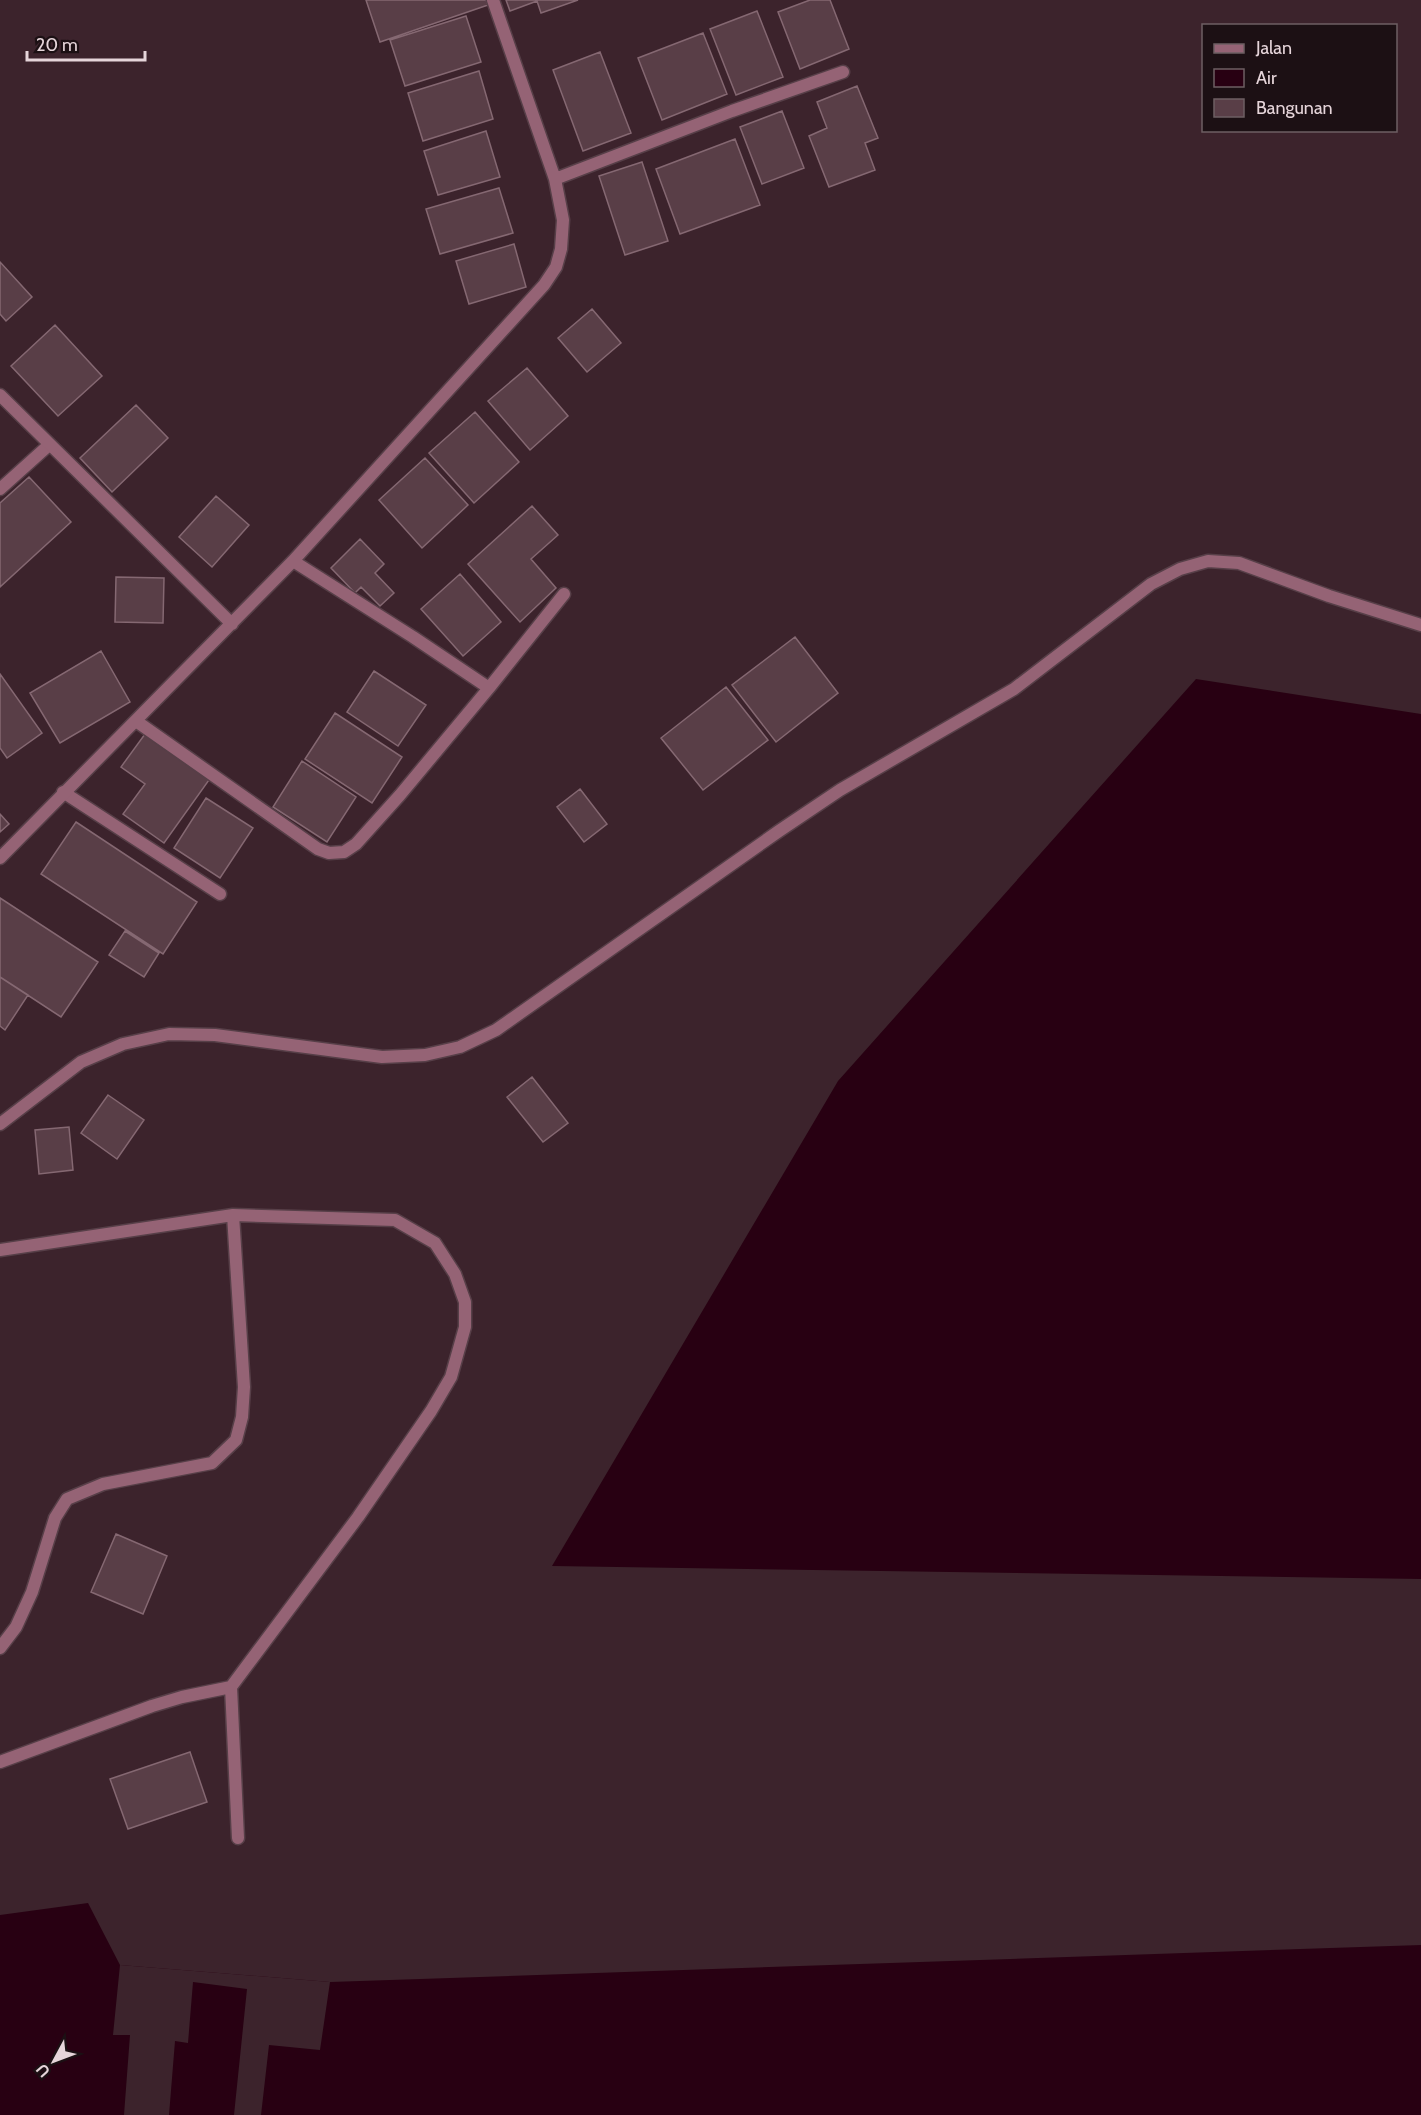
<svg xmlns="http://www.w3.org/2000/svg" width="1421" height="2115" font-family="Cabin,sans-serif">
<rect width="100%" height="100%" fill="#3c232c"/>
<path fill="#280012" d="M1196,679l225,35v865l-869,-13 286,-485z
M88,1903l32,62 210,17 1091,-37v170h-1421v-200z"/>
<path fill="#3c232c" d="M120,1965l210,17 -10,68 -51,-5 -8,70h-27l13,-126 -54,-7 -5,61 -13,-2 -6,74h-45l6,-80h-17z"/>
<path fill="#593e47" stroke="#856872" stroke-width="1.5" d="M366,0h120l2,5 -108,37z
M506,0h72l-37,13 -4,-12 -27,10z
M810,0h20l19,49 -49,20 -22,-57z
M757,11l26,66 -47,18 -26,-66z
M466,16l15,46 -76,24 -15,-46z
M703,33l24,61 -65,26 -24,-62z
M600,52l31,81 -48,18 -30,-81z
M479,71l14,48 -70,22 -15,-48z
M857,86l21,52 -13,5 10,27 -46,17 -20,-51 18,-8 -10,-26z
M782,111l22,57 -42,16 -22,-57z
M486,131l14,46 -62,18 -14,-44z
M735,139l25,66 -80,29 -24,-65z
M642,162l26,79 -43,14 -26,-79z
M499,188l14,45 -73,21 -14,-45z
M514,244l12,43 -57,17 -13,-43z
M0,262l32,35 -26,24 -6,-7z
M592,309l29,34 -34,29 -29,-34z
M55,325l47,51 -44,40 -47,-50z
M527,368l41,48 -38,34 -42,-49z
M136,405l32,33 -56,54 -32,-34z
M475,412l44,50 -45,41 -45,-50z
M425,458l43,47 -46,43 -43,-48z
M29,477l42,45 -71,65v-84z
M216,496l33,29 -37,42 -33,-30z
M532,506l26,29 -27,24 25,29 -36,34 -52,-58z
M360,539l24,25 -9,9 19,20 -14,13 -19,-19 -6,6 -24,-25z
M460,574l41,48 -38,34 -42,-47z
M116,577l48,1 -1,45 -48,-1z
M795,637l43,56 -62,49 -44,-57z
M101,651l29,51 -70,41 -30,-50z
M374,671l52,34 -28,41 -51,-34z
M0,674l42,59 -35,25 -7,-10z
M726,687l42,53 -65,50 -42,-52z
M335,713l67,44 -30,46 -67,-44z
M145,734l64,46 -45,63 -41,-29 22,-30 -24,-17z
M302,761l54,36 -29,45 -54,-35z
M580,789l27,35 -23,18 -27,-35z
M206,798l47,30 -33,50 -46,-30z
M0,814l9,10 -9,8z
M76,822l121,80 -34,52 -122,-80z
M0,898l98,64 -37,55 -61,-40z
M125,931l34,22 -15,24 -35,-22z
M0,977l28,18 -23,35 -5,-4z
M532,1077l36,46 -25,19 -36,-45z
M108,1095l36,25 -27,39 -36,-26z
M69,1127l4,43 -34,4 -4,-44z
M116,1534l51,22 -24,58 -52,-22z
M190,1752l17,50 -79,27 -18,-50z"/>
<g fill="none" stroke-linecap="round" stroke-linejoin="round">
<defs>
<path id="lane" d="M0,489l49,-44
M63,792l157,102
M0,1250l233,-35 162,5 40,23 20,31 10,28v25l-14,50 -20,34 -73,106 -127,170 -49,10 -30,9 -152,56
M0,1648l16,-21 16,-35 23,-74 12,-19 36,-15 109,-21 24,-23 6,-23 2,-30 -11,-172
M231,1687l7,151"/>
<path id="street" d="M555,179l177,-68 111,-39
M0,395l232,229
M489,688l75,-94
M136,721l182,128 11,4 15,-1 12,-8 44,-49 89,-107 -76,-51 -120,-76
M0,858l293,-297 251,-276 12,-18 5,-18 2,-29 -8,-41 -62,-179
M0,1124l81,-62 42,-18 46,-10 46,1 167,22 43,-2 35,-8 36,-17 283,-199 61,-41 174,-101 137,-105 29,-15 28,-8 31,2 90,33 92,29"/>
</defs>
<use href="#lane" stroke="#573f48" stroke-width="15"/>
<use href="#street" stroke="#573f48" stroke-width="15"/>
<use href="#lane" stroke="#956375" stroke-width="12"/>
<use href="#street" stroke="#956375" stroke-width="12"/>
</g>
<rect x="1202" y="24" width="195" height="108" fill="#1c1014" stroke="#6d5f63" stroke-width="1.5"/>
<rect x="1214" y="44" width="30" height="9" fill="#956375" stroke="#6d5f63" stroke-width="1.5"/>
<text x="1256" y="54" font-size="18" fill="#e6d5da">Jalan</text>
<rect x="1214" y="69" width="30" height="18" fill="#280012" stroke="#6d5f63" stroke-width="1.5"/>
<text x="1256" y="84" font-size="18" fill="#e6d5da">Air</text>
<rect x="1214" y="99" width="30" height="18" fill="#593e47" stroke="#6d5f63" stroke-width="1.5"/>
<text x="1256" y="114" font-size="18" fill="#e6d5da">Bangunan</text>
<g transform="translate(54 2061) rotate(229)" stroke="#1c1014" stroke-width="4.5" paint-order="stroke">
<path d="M0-4.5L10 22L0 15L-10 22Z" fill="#e6d5da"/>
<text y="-9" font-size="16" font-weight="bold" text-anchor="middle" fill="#e6d5da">U</text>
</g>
<path d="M27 51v9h118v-9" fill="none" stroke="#e6d5da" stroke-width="3"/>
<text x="36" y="51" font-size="18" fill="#e6d5da" stroke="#1c1014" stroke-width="4.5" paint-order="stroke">20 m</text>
</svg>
